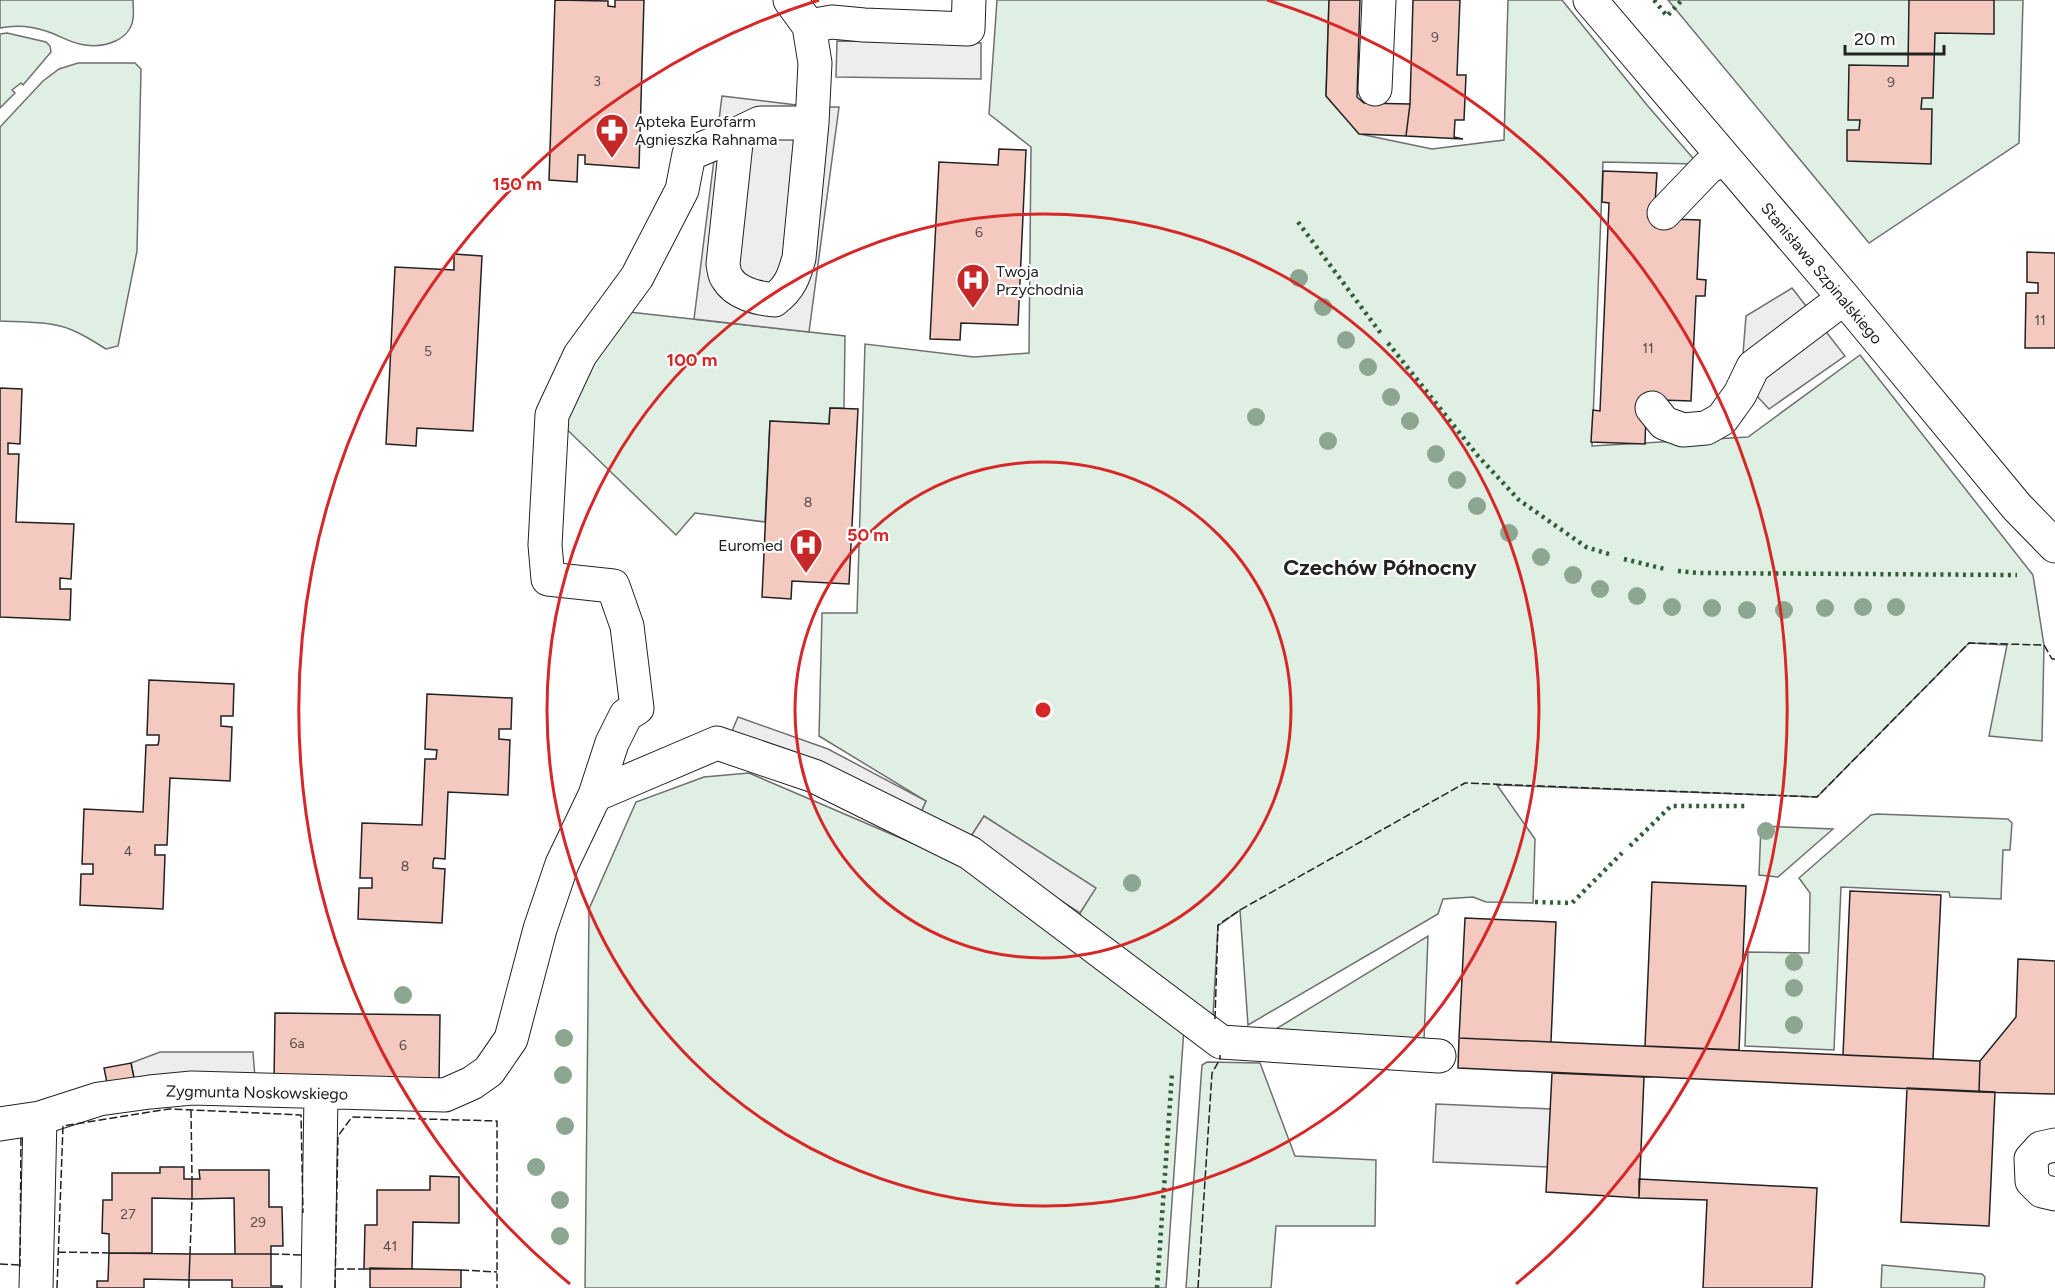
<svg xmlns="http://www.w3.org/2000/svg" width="2055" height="1288" font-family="Figtree,sans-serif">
<rect width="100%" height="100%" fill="#fff"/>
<path fill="#e0efe3" stroke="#6f6f6f" stroke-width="1.5" d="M0,0h133c0,6 1,13 0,19 -3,21 -28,29 -48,26 -13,-1 -26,-10 -39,-14 -15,-5 -31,-6 -46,-3z
M997,0h332l-3,96 34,38 72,15 72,-9 4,-140h54l85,105 51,59 -95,-2 -11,284 156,-9 112,-82 173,220 11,70 -2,96 -53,-5 18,-91 -38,-2 -152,154 -320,-12 38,54 -2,64 -47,-1 -13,-5 -30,2 -5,15 -190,111 -8,-115 -22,16 -5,90 -131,-95 -2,-8 15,-25 -111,-72 -16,25 -51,-20 9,-20 -107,-65 3,-123h35l8,-269 109,13 55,-4 2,-206 -42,-33z
M1668,0h355l-4,143 -150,100z
M7,33l39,9 4,4 1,6 -28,33 -2,-2 -9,7 3,3 -15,15v-74z
M78,63h57l6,6 -4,182 -19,95 -12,3c-11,-7 -22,-14 -34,-19 -21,-9 -49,-8 -72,-9v-194l43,-46 16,-12z
M629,312l216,24 -1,72h-14l-1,16 -59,-3 -5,101 -70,-9 -19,22 -124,-120z
M749,773l212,91 223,164 -18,260h-581l4,-379 47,-107 68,-25z
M1877,814l131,5 4,4 -2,27h-7l-2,49 -51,-2 -1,-5 -108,-5 -7,163 -89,-4 3,-94 61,1 1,-60 -11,-15 72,-63z
M1761,826l72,3 -55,48 -19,-2z
M1428,936l-4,105 -158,-6z
M1207,1062l53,1 35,93 81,4 -1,66h-99l-5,62h-85l16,-223z
M1882,1265l100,9 3,3 -1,11h-103z"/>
<path fill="#ededed" stroke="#6f6f6f" stroke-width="1.5" d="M837,41l144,2v36l-145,-2z
M722,96l91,11h26l-30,225 -115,-13z
M1792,288l53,68 -76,53 -28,-30 5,-63z
M738,717l90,32 98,52 -9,20 -188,-83z
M984,816l112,72 -16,25 -112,-72z
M160,1052h93l2,26 -120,5 -4,-20z
M1436,1104l115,5 -3,58 -115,-5z"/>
<path fill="#f3c9c0" stroke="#222" stroke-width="1.5" d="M555,0l53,1v5l7,1v-7h29l-5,168 -54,-4v-9h-7l-1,27 -28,-2z
M1329,0h31l-3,97 7,6 46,1 -4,32 -47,-2 -33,-38z
M1413,0h47l-3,75h9l-1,23 -1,22h-9l-1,17 9,2 -57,-3 4,-32z
M1909,0h85v34l-59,-1 -2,65h-11l-1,11h11l-1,55 -84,-3v-31h12l1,-10h-12l1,-55 59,1z
M999,149l27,1 -8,175 -57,-2 -1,17 -30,-1 9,-177 59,3z
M1603,171l54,2 -2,31 14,15 31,1 -3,59 9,1 -1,16h-9l-5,105 -30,-1 -15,14 -1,30 -54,-2 2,-32 7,1 9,-208 -7,-1z
M2027,252l28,1v95h-30l1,-55h12v-10l-11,-1z
M454,254l28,2 -9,175 -56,-3 -1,18 -30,-2 9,-177 59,3z
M0,388l22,1 -2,55 -12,-1v11h11l-3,68 58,2 -3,55 -11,-1v11h11l-1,31 -70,-3z
M830,408l28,1 -9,175 -57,-3 -1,18 -29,-2 8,-176 59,3z
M149,680l85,4 -1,32h-12v10l11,1 -2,54 -60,-3 -3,67h-12v10h10l-2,54 -83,-4 1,-31h12v-10h-11l2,-55 59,3 3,-67h12l1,-5v-5h-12z
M427,694l85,4 -1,31h-12v10l11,1 -2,55 -60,-3 -3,67 -11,-1 -1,5v5l12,1 -3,54 -84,-4 1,-31h13v-10h-12l2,-55 60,2 3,-66h11l1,-9 -12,-1z
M1652,882l94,4 -7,164 -94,-4z
M1850,891l91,4 -8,164 -90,-4z
M1465,918l91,4 -5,120 -92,-4z
M2018,959l37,2v133l-76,-2 1,-31 36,-44z
M275,1013l165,2 -1,68 -165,-2z
M1459,1038l521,23 -1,31 -521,-24z
M131,1063l4,20 -27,5 -4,-20z
M1552,1073l92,4 -5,121 -93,-6z
M1907,1088l88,4 -6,134 -88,-4z
M160,1167h24v12h8v20l-40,-1v55h-43v-19l-7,-1 1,-33h9v-27h48z
M199,1170h70v37h13l1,39h-12v8h-36l-1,-56 -42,1v-20h8z
M430,1176l29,1v46l-46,-1 -1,47h-48l1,-44h12v-35h53z
M1639,1179l178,9 -5,100h-109l4,-88 -68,-2z
M109,1253l81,1 -1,26 -45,-1v9h-47v-7h11z
M190,1254h81v32h11v2h-50v-8h-43z
M370,1268l91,2v18h-91z"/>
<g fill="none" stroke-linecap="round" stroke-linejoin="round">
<defs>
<path id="minor" d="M790,0l19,26 6,37 -3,60h-52l-23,11 -14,130c1,4 1,11 4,14 9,16 31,20 47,22 16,-12 20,-24 25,-42l13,-135
M1590,0l254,298 173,209 38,39
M809,26l23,-4 32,3 104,4 1,-29
M1375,89l4,-89
M1664,213l45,-47 17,-6
M1652,408l12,15 19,7 23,-2 16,-9 18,-25 13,-27 91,-69
M595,795l122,-52 97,33 156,77 251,189 218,14
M0,1124l40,-6 59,-19 51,-7 42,-4 253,7 27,-12 17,-12 22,-32 29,-110 22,-65 33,-69 17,-52 14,-28 11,-7 -10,-82 -14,-40 -65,-7 -3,-34 7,-130 28,-60 57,-78 45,-87 7,-36 48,-20
M2055,1145l-14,3 -10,11 1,22 10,10 13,3
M36,1288l4,-170
M318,1288l3,-195"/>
</defs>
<use href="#minor" stroke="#222" stroke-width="35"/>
<use href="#minor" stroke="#fff" stroke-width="33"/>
<path stroke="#2f5e38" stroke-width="4.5" stroke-dasharray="3 4.5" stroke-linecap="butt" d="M1654,0l13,16 15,-16
M1298,222l84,113
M1388,343l90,113 41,44 67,47 26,8
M1624,559l41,10
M1678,571l21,2 318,2
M1630,846l41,-40h77
M1535,902l37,1 50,-50
M1157,1288l15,-214"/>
<path stroke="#222" stroke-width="1.5" stroke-dasharray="8 3" stroke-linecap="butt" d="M1215,1019l3,-94 22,-15 225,-127 352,14 152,-154 75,2 8,14h3
M191,1110l1,69
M58,1252l51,1
M190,1254l2,-55
M271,1254l32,1
M0,1264l20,1
M20,1267l1,-132
M336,1269h28
M461,1270l36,2
M57,1288l6,-162 106,-17 132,6 2,98
M189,1288v-8
M335,1288l3,-152 14,-19 145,4v167
M1198,1288l14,-215 8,-14v-4"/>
</g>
<g fill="#8da692">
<circle cx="1299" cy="278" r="9"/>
<circle cx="1323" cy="307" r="9"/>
<circle cx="1346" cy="340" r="9"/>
<circle cx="1368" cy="367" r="9"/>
<circle cx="1391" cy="397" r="9"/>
<circle cx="1256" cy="417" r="9"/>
<circle cx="1410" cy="421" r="9"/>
<circle cx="1328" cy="441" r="9"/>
<circle cx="1436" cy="454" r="9"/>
<circle cx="1457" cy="480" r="9"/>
<circle cx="1477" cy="506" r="9"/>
<circle cx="1509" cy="533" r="9"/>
<circle cx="1541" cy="557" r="9"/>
<circle cx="1573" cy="575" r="9"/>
<circle cx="1600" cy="589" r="9"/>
<circle cx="1637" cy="596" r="9"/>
<circle cx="1672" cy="607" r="9"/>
<circle cx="1863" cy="607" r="9"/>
<circle cx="1896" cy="607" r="9"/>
<circle cx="1712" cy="608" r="9"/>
<circle cx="1825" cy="608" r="9"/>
<circle cx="1747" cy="610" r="9"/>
<circle cx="1784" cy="610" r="9"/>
<circle cx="1766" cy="831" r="9"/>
<circle cx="1132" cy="883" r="9"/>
<circle cx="1794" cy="962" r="9"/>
<circle cx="1794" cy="988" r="9"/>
<circle cx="403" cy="995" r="9"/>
<circle cx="1794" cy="1025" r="9"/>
<circle cx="564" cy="1038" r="9"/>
<circle cx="563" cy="1075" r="9"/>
<circle cx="565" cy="1126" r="9"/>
<circle cx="536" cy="1167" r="9"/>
<circle cx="560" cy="1200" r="9"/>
<circle cx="560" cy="1236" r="9"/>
</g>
<g fill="none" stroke="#d62828" stroke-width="3">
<circle cx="1043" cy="710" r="248"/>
<circle cx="1043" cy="710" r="496"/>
<path d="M570 1284A744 744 0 0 1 819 0M1267 0A744 744 0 0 1 1516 1284"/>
</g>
<defs>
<symbol id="pharmacy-pin" viewBox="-11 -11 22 30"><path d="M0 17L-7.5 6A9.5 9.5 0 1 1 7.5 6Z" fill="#c62828" stroke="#fff"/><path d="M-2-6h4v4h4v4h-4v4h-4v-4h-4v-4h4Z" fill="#fff"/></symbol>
<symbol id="hospital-pin" viewBox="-11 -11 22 30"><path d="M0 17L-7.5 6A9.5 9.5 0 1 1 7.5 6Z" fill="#c62828" stroke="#fff"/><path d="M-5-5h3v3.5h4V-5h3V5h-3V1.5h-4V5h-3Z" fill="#fff"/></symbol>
</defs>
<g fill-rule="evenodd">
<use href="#pharmacy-pin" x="593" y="111" width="38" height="52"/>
<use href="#hospital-pin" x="954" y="261" width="38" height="52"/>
<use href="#hospital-pin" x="787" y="526" width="38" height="52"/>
</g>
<g text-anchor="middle" stroke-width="4.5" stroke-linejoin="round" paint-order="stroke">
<g font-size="14" fill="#564c4a">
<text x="1435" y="42">9</text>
<text x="597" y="86">3</text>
<text x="1891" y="87">9</text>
<text x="979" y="237">6</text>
<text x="2040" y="325">11</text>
<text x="1648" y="353">11</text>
<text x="428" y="356">5</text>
<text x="808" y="507">8</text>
<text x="128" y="856">4</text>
<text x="405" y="871">8</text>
<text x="297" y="1048">6a</text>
<text x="403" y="1050">6</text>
<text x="128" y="1219">27</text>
<text x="258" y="1227">29</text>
<text x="390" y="1251">41</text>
</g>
<g font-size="16" fill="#222" stroke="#fff" text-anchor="start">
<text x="635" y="127">Apteka Eurofarm<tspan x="635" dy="18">Agnieszka Rahnama</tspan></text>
<text x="996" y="277">Twoja<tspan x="996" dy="18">Przychodnia</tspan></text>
<text x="783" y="551" text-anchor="end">Euromed</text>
</g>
<g font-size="16" fill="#222" stroke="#fff">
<text transform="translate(1822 273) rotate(50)" y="6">Stanisława Szpinalskiego</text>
<text transform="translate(257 1092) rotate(1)" y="6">Zygmunta Noskowskiego</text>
</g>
<g font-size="22" font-weight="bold" fill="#222" stroke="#fff">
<text x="1380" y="575">Czechów Północny</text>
</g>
</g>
<circle cx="1043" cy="710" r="9" fill="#d62828" stroke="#fff" stroke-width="3"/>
<g font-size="18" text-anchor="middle" font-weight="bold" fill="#d62828" stroke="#fff" stroke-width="4.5" stroke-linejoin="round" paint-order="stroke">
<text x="517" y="190">150 m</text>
<text x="692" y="366">100 m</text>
<text x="868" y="541">50 m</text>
</g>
<path d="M1845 45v9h99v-9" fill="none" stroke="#222222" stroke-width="3"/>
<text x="1854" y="45" font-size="18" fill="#222222" stroke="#ffffff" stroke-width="4.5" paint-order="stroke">20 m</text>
</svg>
